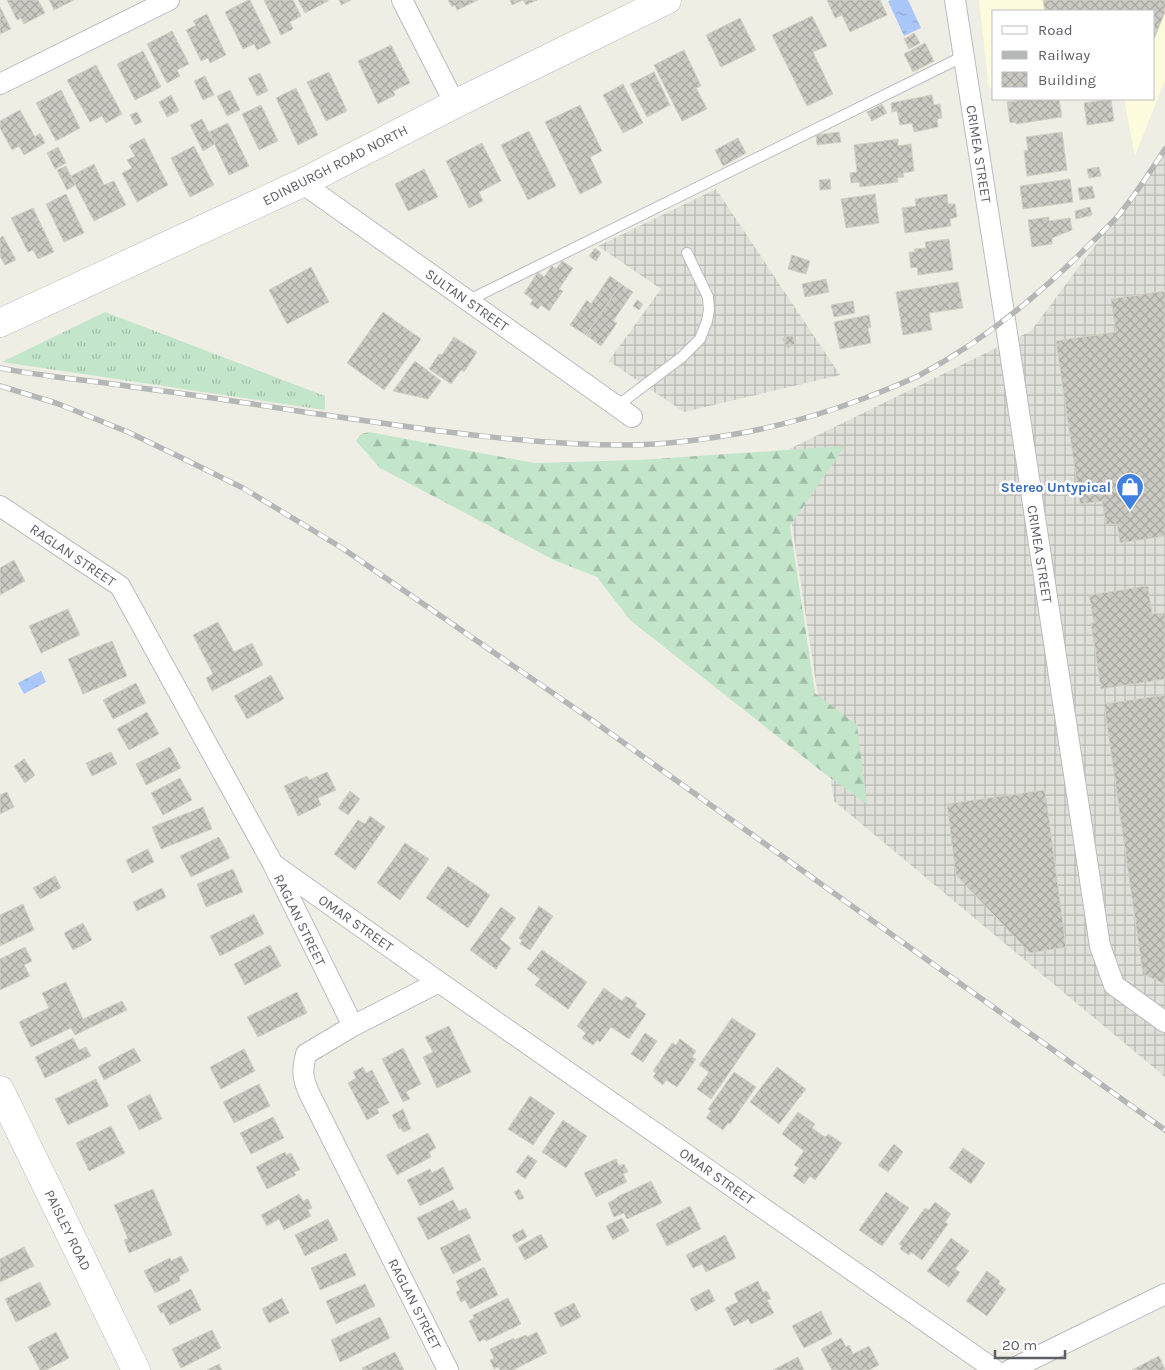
<svg xmlns="http://www.w3.org/2000/svg" width="1165" height="1370" font-family="Karla,sans-serif">
<defs>
<pattern id="industrial-grid" width="8" height="8" patternUnits="userSpaceOnUse" patternTransform="scale(1.25)"><rect width="8" height="8" fill="#e0e0da"/><path d="M0 4h8M4 0v8" fill="none" stroke="#b9b9b4"/></pattern>
<pattern id="grass-tufts" width="24" height="20" patternUnits="userSpaceOnUse" patternTransform="scale(1.25)"><rect width="24" height="20" fill="#c3e5ca"/><path d="M3 7l-1-3M5 7V3M7 7l1-3M15 17l-1-3M17 17v-4M19 17l1-3" fill="none" stroke="#a2bda8"/></pattern>
<pattern id="forest-firs" width="22" height="20" patternUnits="userSpaceOnUse" patternTransform="scale(1.25)"><rect width="22" height="20" fill="#c3e5ca"/><path d="M5 1l3.5 6h-7zM16 11l3.5 6h-7z" fill="#a2bda8"/></pattern>
<pattern id="water-ripples" width="26" height="14" patternUnits="userSpaceOnUse" patternTransform="scale(1.25)"><rect width="26" height="14" fill="#aac7fa"/><path d="M2 4q2-2 4 0t4 0M15 11q2-2 4 0t4 0" fill="none" stroke="#8ea5ce"/></pattern>
<pattern id="building-cross-hatch" width="8" height="8" patternUnits="userSpaceOnUse" patternTransform="scale(1.25)"><rect width="8" height="8" fill="#cac9c2"/><path d="M0 0l8 8M0 8l8-8" fill="none" stroke="#a7a6a1"/></pattern>
</defs>
<rect width="100%" height="100%" fill="#efeee5"/>
<path fill="#fcfbdd" d="M979,0h186v80l-30,76 -11,-57h30v-88h-160v77h-5z"/>
<path fill="url(#industrial-grid)" d="M1165,152v925l-331,-276 -53,-348 250,-122z
M716,189l124,186 -156,37 -74,-50h-2l53,-73 -63,-43z"/>
<path fill="url(#grass-tufts)" d="M105,312l220,84v14l-323,-48z"/>
<path fill="url(#forest-firs)" d="M369,432l165,31 105,-3 206,-14 -55,80 25,167 42,32 10,79 -42,-30 -195,-154 -33,-43 -43,-17 -174,-92 -24,-27 5,-7z"/>
<path fill="url(#water-ripples)" d="M891,0h17l13,28 -17,8 -16,-35z
M41,671l5,11 -22,12 -6,-11z"/>
<path fill="url(#building-cross-hatch)" stroke="#d3d1c4" d="M7,0h31l7,13 -21,11 -3,-6 -4,2z
M49,0h25l-20,10z
M248,0h2l21,43 -14,7 -3,-6 -11,5 -18,-37z
M264,0h29l8,16 -11,6 3,7 -12,6z
M298,0h30v1l-23,12z
M339,0h12l-10,5z
M448,0h30l-21,10 -2,-5 -3,2z
M510,0h13l-11,5z
M523,0h14l-11,5z
M827,0h53l7,15 -37,17 -8,-17 -7,3z
M1043,0h122v12l-11,27v-28h-109z
M0,7l11,22 -11,5z
M207,14l19,41 -16,8 -2,-5 -7,3 -15,-31 10,-5 -3,-4z
M812,16l15,30 -14,6 20,42 -26,12 -35,-71z
M740,18l16,32 -35,17 -15,-32z
M172,31l17,33 -12,6 3,6 -13,7 -20,-39z
M914,33l6,10 -11,6 -5,-10z
M925,43l9,18 -21,11 -9,-18z
M391,45l19,38 -17,8 2,4 -17,9 -20,-43z
M684,50l17,36 -5,2 11,21 -25,12 -28,-56z
M143,51l18,36 -26,13 -18,-36z
M96,65l26,49 -16,9 -4,-7 -12,6 -23,-42z
M329,72l18,39 -21,10 -19,-39z
M654,72l16,33 -23,12 -17,-33z
M260,73l8,18 -11,5 -9,-18z
M205,76l9,19 -11,5 -9,-19z
M623,84l20,39 -20,10 -20,-38z
M296,88l22,47 -20,10 -22,-47z
M61,90l19,38 -24,13 -20,-38z
M230,90l10,20 -13,6 -10,-20z
M171,95l8,16 -12,6 -8,-15z
M932,95l2,10 6,-1 2,14 -5,1 1,8 -24,5 -2,-9 -12,2 -3,-14 -5,1 -1,-9z
M1028,99h31l3,18 -46,7v-2l-6,1 -3,-21z
M1111,99l3,22 -27,4 -3,-22z
M882,104l5,9 -15,8 -5,-9z
M261,105l17,36 -19,9 -17,-36z
M580,105l22,46 -12,6 12,26 -22,11 -35,-72z
M20,110l15,27 5,-4 5,10 -21,12 -5,-9 -7,4 -12,-22v-7z
M137,112l5,10 -7,3 -5,-10z
M202,119l13,25 -12,7 -13,-26z
M228,123l21,43 -20,9 -20,-43z
M529,131l27,55 -28,14 -27,-55z
M839,132l2,10 -24,3 -1,-10z
M1062,132l5,38 -40,6 -3,-25 4,-1 -2,-13z
M144,138l24,47 -31,17 -15,-29 10,-5 -5,-8 8,-4 -6,-10z
M738,138l8,15 -23,13 -8,-16z
M898,139v7l13,-2 3,27 -11,2 1,4 -7,1 1,4 -38,5 -1,-5 -8,1 -1,-10 7,-1 -3,-27z
M482,143l19,38 -22,11 4,9 -14,7 -23,-47z
M194,146l20,39 -24,12 -19,-39z
M58,147l8,16 -11,6 -8,-16z
M94,164l10,21 10,-4 12,24 -32,16 -23,-45z
M66,166l9,19 -8,5 -10,-20z
M1099,167l2,9 -12,2 -2,-9z
M424,169l14,28 -30,14 -13,-27z
M830,179l1,10 -11,1 -1,-10z
M1070,179l3,23 -50,7 -3,-23z
M1092,186l3,12 -15,2 -2,-12z
M66,194l18,39 -20,9 -18,-38z
M875,194l4,29 -33,5 -5,-29z
M947,194l1,10h7l2,13 -7,2 1,7 -46,7 -3,-25 14,-2 -1,-7z
M1090,207l2,8 -16,4 -1,-8z
M33,208l21,44 -16,7 -5,-9 -5,2 -17,-34z
M1049,217v4l21,-3 2,12 -20,8v6l-20,3 -4,-27z
M3,236l13,24 -11,5 -5,-9v-18z
M949,239l4,31 -35,5 -1,-8 -6,1 -2,-16h6l-1,-3 12,-1 -1,-6z
M595,248l6,5 -5,8 -7,-5z
M792,255l18,6 -4,13 -18,-5z
M562,261l11,7 -14,21 4,2 -14,20 -8,-6 -3,4 -8,-5 3,-4 -9,-7 14,-21 6,5 8,-11 4,3z
M311,267l18,35 -42,22 -18,-34z
M610,276l11,8 -35,51 -16,-10 17,-25 4,4z
M826,279l3,13 -24,5 -3,-13z
M958,282l5,26 -34,5 3,17 -29,5 -7,-43z
M621,284l12,8 -20,29 4,2 -16,23 -15,-11z
M1165,291v245l-45,7 -3,-19 -11,1 -4,-24 -22,3 -24,-163 60,-9 -5,-33z
M637,300l6,4 -4,6 -6,-4z
M853,301l2,12 -21,4 -3,-12z
M383,312l38,27 -37,51 -37,-27z
M869,315l2,12 -3,1 3,15 -31,6 -6,-27z
M791,334l5,9 -8,5 -6,-9z
M454,337l23,15 -13,20 -3,-2 -10,14 -22,-15 10,-15 3,1z
M415,361l26,20 -13,18 -35,-8z
M14,560l11,21 -25,14v-27z
M1148,586l4,28 13,-1v66l-64,10 -10,-66h3l-5,-28z
M68,609l12,26 -39,18 -12,-27z
M218,622l16,30 18,-9 11,22 -51,26 -6,-13 7,-4 -20,-39z
M112,641l15,35 -44,18 -15,-35z
M271,675l13,24 -37,20 -13,-23z
M136,683l10,20 -33,16 -10,-19z
M1165,695v289l-22,-10 -39,-270z
M147,712l12,22 -30,16 -12,-21z
M170,747l11,21 -35,17 -10,-21z
M111,752l6,12 -25,12 -6,-13z
M24,759l11,16 -10,8 -11,-17z
M327,772l9,18 -18,8 3,7 -23,11 -14,-30 23,-10 2,4z
M180,778l12,22 -29,15 -12,-22z
M1045,790l21,157 -36,6 -74,-78 -9,-71z
M350,791l10,8 -12,16 -10,-7z
M7,792l7,15 -14,7v-19z
M203,807l9,22 -51,20 -9,-22z
M370,816l15,11 -30,43 -21,-16 24,-34 7,4z
M219,837l11,21 -39,19 -11,-21z
M405,843l24,16 -29,41 -23,-17z
M148,849l6,13 -22,11 -6,-13z
M448,866l42,29 -22,33 -42,-30z
M233,869l10,23 -37,15 -9,-23z
M55,876l6,12 -21,11 -7,-11z
M162,888l4,9 -29,14 -4,-9z
M23,904l11,26 -34,16v-31z
M539,906l14,10 -23,34 -10,-6 2,-4 -3,-2z
M501,907l15,11 -16,21 11,9 -15,21 -26,-19z
M254,914l10,20 -44,22 -10,-20z
M83,923l9,17 -19,10 -9,-17z
M270,945l11,21 -36,19 -11,-21z
M25,947l7,14 -8,4 6,11 -30,14v-31z
M542,950l45,32 -19,27 -33,-24 5,-6 -13,-10z
M66,982l17,37 39,-18 5,9 -52,25 -4,-7 -40,19 -12,-25 30,-14 -7,-15z
M604,988l18,13 4,-5 11,7 -2,3 11,8 -17,25 -18,-12 -11,15 -3,-2 -4,5 -11,-7 4,-5 -9,-7z
M297,992l10,21 -49,24 -11,-20z
M732,1018l24,16 -45,65 -14,-10 12,-17 -10,-7z
M449,1026l22,46 -34,16 -14,-31 10,-5 -8,-15z
M645,1033l12,8 -14,21 -12,-8z
M73,1038l6,12 7,-3 5,9 -46,22 -10,-21z
M680,1039l16,12 -4,6 4,2 -19,28 -11,-7 -3,5 -10,-8 3,-4 -3,-2 19,-28 4,2z
M134,1048l7,13 -37,19 -6,-13z
M403,1048l18,36 -15,8 4,7 -7,3 -21,-43z
M244,1049l11,22 -34,18 -11,-22z
M363,1067l3,6 6,-3 17,33 -12,6 2,4 -12,7 -19,-37 8,-5 -3,-6z
M777,1067l29,22 -27,35 -29,-22z
M734,1072l22,15 -26,37 -2,-1 -5,7 -17,-12 5,-7 -3,-2z
M96,1079l13,27 -41,19 -13,-26z
M259,1084l11,22 -36,17 -11,-21z
M150,1094l12,25 -23,11 -12,-24z
M530,1096l25,17 -22,32 -25,-16z
M403,1109l8,20 -8,3 -2,-4 -2,1 -7,-14z
M798,1112l17,12 -3,4 13,9 3,-3 14,9 -27,37 -5,-4 -6,8 -11,-8 6,-8 -5,-3 10,-14 -22,-17z
M273,1117l11,21 -33,16 -11,-21z
M563,1120l24,16 -21,32 -24,-16z
M111,1126l14,27 -36,18 -13,-28z
M428,1133l8,15 -7,4 2,5 -34,18 -11,-20z
M894,1144l9,8 -15,20 -10,-7z
M963,1148l22,15 -14,21 -22,-16z
M285,1152l1,3 5,-2 9,17 -6,2 2,3 -29,14 -11,-22z
M528,1155l9,6 -12,18 -9,-7z
M616,1159l3,7 5,-2 4,8 -5,2 4,8 -31,15 -12,-24z
M443,1167l11,22 -34,17 -13,-26 23,-11 2,4z
M651,1181l11,22 -35,16 -3,-6 -10,4 -6,-14 9,-5v-1z
M153,1189l19,46 -43,18 -5,-13 4,-1 -14,-34z
M519,1189l5,9 -5,2 -5,-8z
M886,1192l23,16 -27,38 -23,-16z
M299,1194l4,7 5,-2 4,9 -4,2 3,6 -27,14 -5,-11 -12,7 -6,-11z
M453,1200l6,11 7,-3 5,10 -43,22 -11,-22z
M935,1202l16,12 -6,8 3,2 -26,36 -11,-8 -2,3 -9,-6 2,-3 -3,-2 26,-36 4,2z
M690,1206l11,23 -34,17 -11,-22z
M622,1218l7,13 -16,9 -7,-14z
M328,1219l10,21 -33,16 -10,-21z
M523,1229l4,8 -11,6 -4,-8z
M469,1234l12,26 -28,14 -13,-26z
M541,1234l7,13 -23,13 -7,-13z
M725,1235l11,23 -30,14 -4,-8 -9,4 -7,-13z
M951,1238l18,13 -14,18 5,3 -11,15 -22,-16z
M24,1247l10,19 -34,16v-23z
M346,1253l10,22 -36,15 -9,-22z
M181,1256l8,15 -10,5 1,5 -25,12 -11,-22 26,-13 1,3z
M484,1267l14,28 -28,14 -5,-9 -4,2 -5,-10 4,-2 -4,-9z
M987,1271l13,10 -2,3 8,5 -19,27 -21,-15z
M758,1281l5,11 4,-1 4,8 -4,1 7,13 -23,11 -3,-5 -14,7 -9,-18 13,-6 -4,-9z
M40,1282l11,23 -35,17 -11,-23z
M365,1284l10,22 -39,18 -10,-23z
M191,1289l10,21 -31,15 -7,-13 -2,1 -4,-7z
M709,1289l6,12 -19,10 -6,-12z
M282,1298l7,15 -20,10 -7,-14z
M508,1298l13,26 -35,17 -2,-2 -5,3 -10,-21 5,-3 -1,-3z
M574,1303l7,14 -20,10 -7,-14z
M821,1311l11,23 -28,14 -12,-22z
M380,1317l10,21 -50,24 -9,-22z
M212,1330l9,18 -40,20 -9,-19z
M56,1332l13,26 -23,12h-6l-12,-23z
M537,1332l10,21 -34,17h-13l-2,-3 -4,2 -4,-9 4,-2 -4,-9 24,-11v2l12,-5 1,2z
M841,1338l5,9 3,-2 4,9 16,-8 10,19 -10,5h-37l-11,-21z
M395,1352l9,18h-41l-1,-2z
M1159,1356l6,14h-33z
M798,1357l6,13h-31z
M219,1364l3,6h-15z"/>
<g fill="none" stroke-linecap="round" stroke-linejoin="round">
<defs>
<path id="lane" d="M467,301l497,-245
M617,406l65,-49 18,-18 7,-18 2,-11 -1,-13 -21,-44"/>
<path id="street" d="M402,0l53,104
M955,0l49,313 96,633 14,39 51,37
M0,84l169,-84
M302,183l330,234
M0,506l120,80 153,278 80,162
M273,864l166,118 556,388
M439,982l-86,44 -47,28c-4,17 -4,22 3,39l139,277
M1010,1370l155,-76"/>
<path id="secondary" d="M0,323l302,-140 153,-79 212,-104
M0,1090l136,280"/>
</defs>
<use href="#lane" stroke="#babbc0" stroke-width="12"/>
<use href="#street" stroke="#babbc0" stroke-width="22"/>
<use href="#secondary" stroke="#bbbcc2" stroke-width="29"/>
<use href="#lane" stroke="#fff" stroke-width="10"/>
<use href="#street" stroke="#fff" stroke-width="20"/>
<use href="#secondary" stroke="#fff" stroke-width="28"/>
<defs>
<path id="rail" d="M0,368c44,9 89,12 133,19 57,7 114,16 171,25 107,15 215,33 324,33 36,0 72,-5 108,-11 45,-8 87,-20 129,-36 18,-7 36,-14 53,-22 61,-32 114,-75 163,-123 12,-12 25,-24 36,-36 18,-21 33,-45 48,-68
M0,386l56,17 72,29 52,25 63,31 99,60 247,170 576,412"/>
</defs>
<use href="#rail" stroke="#b5b6b6" stroke-width="5.5"/>
<use href="#rail" stroke="#fff" stroke-width="4" stroke-dasharray="11" stroke-linecap="butt"/>
</g>
<defs>
<symbol id="shop-pin" viewBox="-11 -11 22 30"><path d="M0 17L-7.5 6A9.5 9.5 0 1 1 7.5 6Z" fill="#3f7fe0" stroke="#fff"/><path d="M-5-2.5h2.3a2.7 3.5 0 0 1 5.4 0H5L5.5 6h-11ZM-1.5-2.5h3a1.5 2.3 0 0 0-3 0Z" fill="#fff"/></symbol>
</defs>
<g fill-rule="evenodd">
<use href="#shop-pin" x="1114" y="471" width="32" height="43"/>
</g>
<g text-anchor="middle" stroke-width="5" stroke-linejoin="round" paint-order="stroke">
<g font-size="14" fill="#5d5f65" stroke="#fff">
<text transform="translate(979 154) rotate(81)" y="5">CRIMEA STREET</text>
<text transform="translate(335 165) rotate(-27)" y="5">EDINBURGH ROAD NORTH</text>
<text transform="translate(467 300) rotate(35)" y="5">SULTAN STREET</text>
<text transform="translate(1040 554) rotate(81)" y="5">CRIMEA STREET</text>
<text transform="translate(73 555) rotate(34)" y="5">RAGLAN STREET</text>
<text transform="translate(300 920) rotate(64)" y="5">RAGLAN STREET</text>
<text transform="translate(356 923) rotate(35)" y="5">OMAR STREET</text>
<text transform="translate(717 1176) rotate(35)" y="5">OMAR STREET</text>
<text transform="translate(68 1230) rotate(64)" y="5">PAISLEY ROAD</text>
<text transform="translate(415 1304) rotate(63)" y="5">RAGLAN STREET</text>
</g>
<g font-size="14" font-weight="bold" fill="#366cbe" stroke="#fff" text-anchor="end">
<text x="1111" y="492">Stereo Untypical</text>
</g>
</g>
<rect x="992" y="10" width="162" height="90" fill="#ffffff" stroke="#bebfc1"/>
<rect x="1002" y="26" width="25" height="8" fill="#ffffff" stroke="#bebfc1"/>
<text x="1038" y="35" font-size="15" fill="#5d5f65">Road</text>
<rect x="1002" y="51" width="25" height="8" fill="#b5b6b6" stroke="#bebfc1"/>
<text x="1038" y="60" font-size="15" fill="#5d5f65">Railway</text>
<rect x="1002" y="72" width="25" height="15" fill="url(#building-cross-hatch)" stroke="#bebfc1"/>
<text x="1038" y="85" font-size="15" fill="#5d5f65">Building</text>
<path d="M995 1350v8h70v-8" fill="none" stroke="#5d5f65" stroke-width="2.5"/>
<text x="1002" y="1350" font-size="15" fill="#5d5f65" stroke="#ffffff" stroke-width="4" paint-order="stroke">20 m</text>
</svg>
